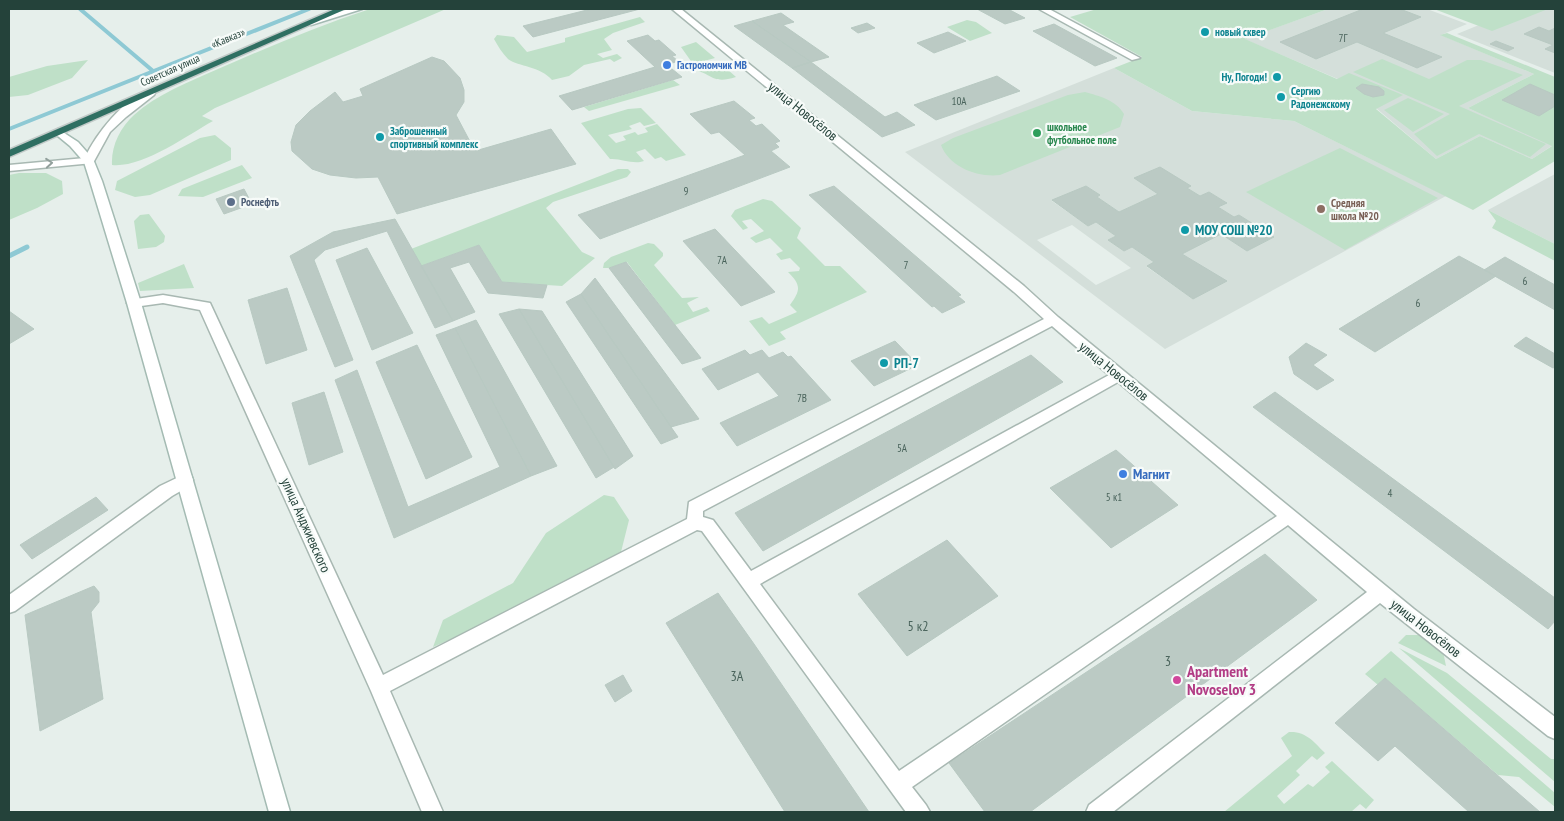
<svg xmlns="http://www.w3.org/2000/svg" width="1564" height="821" font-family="'PT Sans Narrow',sans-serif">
<rect width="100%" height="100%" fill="#e6efeb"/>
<path fill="#d4dfda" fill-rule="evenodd" d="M1328,9h99l40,15 -26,11 93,39 -66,34 85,37 -21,14 -52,-23 -44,23 -60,-51 26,-13 -64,-16 -94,-40z
M1518,9h37v64l-98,-39z
M1114,68l78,43 102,10 152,75 -281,153 -260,-197zM1086,186l14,9 -3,2 22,15 39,-18 29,-6 13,8 9,-4 17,10 -8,5 16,10 5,-2 35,22 -27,14 -26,-17 -39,20 44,27 -33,18 -46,-32 7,-5 -22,-15 -8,4 -16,-11 8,-4 -20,-14 -8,4 -36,-25zM1072,225l59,43 -35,17 -59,-45z
M1555,174v70l-67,-34z"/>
<path fill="#bfe0c8" d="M370,9h76l-231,99 -13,8 11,5c-27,15 -70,47 -101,44 -1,-19 8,-37 22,-50 23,-21 55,-33 84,-46 50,-22 100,-43 152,-60z
M1097,9h231l-83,30 92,40 12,-6 54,22 -27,14 60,50 44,-23 52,23 20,-13 -84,-38 66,-34 -94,-39 7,-2 108,44v84l-82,49 -179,-89 -102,-10 -78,-43 28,-11 -72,-40z
M1434,9h114l-56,22z
M640,17l5,5 -32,11 -9,6 8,11 -15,4 6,4 14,-4 5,4 -8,4 -4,-3 -26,6 -15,11 -17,4c-12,-14 -33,-13 -44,-21 -6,-6 -10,-13 -14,-20l3,-4 17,2 13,15 38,-10v-4z
M967,20l9,2 16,11 -22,8 -23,-14z
M696,42l19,16 -22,6 -12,-17z
M1382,59l47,20 38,-19h14l42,15 -64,31 87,38 -16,13 -51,-23 -42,22 -23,-22 36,-20 -97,-42z
M88,60l-16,18 -44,17 -19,2v-20l38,-11z
M718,61l18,16c-25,8 -23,-4 -43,-7z
M673,80l7,5 -91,26 -5,-4z
M1085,92c14,4 31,8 39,22l-4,13 -120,48c-22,3 -51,-8 -59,-30l12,-7 115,-43z
M1408,98l36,16 -31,18 -29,-22z
M641,108l15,15 -12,3 -4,-4 -11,4 3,3 -24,6 8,8 10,-3 -3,-4 12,-4 3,3 10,-3 -3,-4 12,-4 29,31 -20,6 -5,-4 -6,2 -10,-10 -9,3 8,9c-11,4 -23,-3 -34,-2l-29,-36 47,-14z
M215,135l16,13v12l-81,35 -15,2 -20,-7 2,-9 83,-43z
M1340,148l98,50 -93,52 -99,-58z
M242,165l10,13 -49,19 -25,-1 4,-7z
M618,169h10l3,3 -4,5 -74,25 -7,6 36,44 13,6 -33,28 -60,-4 -23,-37 -58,21 -10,-17z
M19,173h27l16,8 1,13 -26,14 -28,12v-45z
M763,199l9,2 29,27 -4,10 28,28h15l27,26 -87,40 6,7 -17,7 -20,-25 13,-4 7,7 28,-12 -7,-7c11,-15 11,-20 -2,-33l11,-1 1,-3 -10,-10 -9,2 -5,-6 7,-3 -13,-13 -14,5 -6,-5 14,-7 -13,-12 -9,2 6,7 -5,2 -12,-14 4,-6z
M1488,210l67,34v17l-63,-33 4,-7z
M149,214l16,22 -1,6 -8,5 -18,2 -4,-28 6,-6z
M648,243l6,1 9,9v3l-9,9 28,33 17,-1 -12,6 6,9 14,-5 3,4 -35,14 -48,-63 -18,6h-6l1,-5 7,-6z
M184,264l10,24 -54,3 -2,-8z
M604,495l10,2 15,23 -8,32 -156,81 -32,14 10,-27 70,-37 33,-50z
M1406,635h13l24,16 3,15 -48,-23z
M1399,648l48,25 104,86h4v23z
M1391,651l164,142v14l-36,-30 -21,-2 -113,-97 -7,7 -13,-11z
M1289,732c17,-1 25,10 36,21l-8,7 -5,-4 -16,15 4,4 -23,21 7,8 24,-20 5,3 17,-15 -5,-5 7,-6 42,39 -8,9 -6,-5 -9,8h-127l68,-56 -11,-18z"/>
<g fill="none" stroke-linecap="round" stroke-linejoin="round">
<path stroke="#8ec9d4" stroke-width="4" d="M80,9l73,62
M9,129l300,-120"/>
<path stroke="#8ec9d4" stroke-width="5" d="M9,256l18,-9"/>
</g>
<path fill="#bbcac4" stroke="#b8c9c2" d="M591,9h49l-107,28 -10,-11z
M977,9h31l17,9 -20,6z
M1363,9h37l21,8 -38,16 59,24 -25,11 -60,-26 -41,17 -36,-17z
M781,13l13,9 -11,3 46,32 -18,5 -59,-41z
M752,21l59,41 -19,6 -58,-42z
M867,23l8,5 -17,5 -7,-5z
M1054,24l63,34 -22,8 -62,-35z
M1539,27l10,4 6,-3v25l-10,-4 8,-4 -29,-11z
M948,32l18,9 -32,12 -17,-10z
M648,35l7,6 4,-1 17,15 -4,1 6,5 -11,4 15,12 -110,33 -13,-14 96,-29 -28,-26z
M1496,41l18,7 -6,3 -18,-7z
M432,57l12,4 16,17 4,12v12l-8,13 19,36 76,-22 25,35 -179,50 -19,-37 -22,1 -26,-3 -18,-6 -20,-18 -1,-9 5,-17 14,-14 25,-19 8,10 20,-6 -3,-7z
M811,62l74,55 12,-5 18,13 -33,12 -90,-69z
M997,76l23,15 -84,29 -22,-15z
M1362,84l17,3 5,4v4l-11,2 -9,-3 -8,-6z
M1530,84l25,11v11l-16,10 -37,-16z
M734,101l21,17 -6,2 7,6 6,-2 18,17 -5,2 4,4 -8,4 19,16 -190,72 -22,-24 167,-60 -26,-23 -8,2 -21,-20z
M1160,167l31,19 -4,2 13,8 9,-4 18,11 -9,4 16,10 5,-2 35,22 -27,14 -26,-17 -39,20 45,27 -34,18 -46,-33 7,-4 -22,-15 -8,4 -16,-11 8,-4 -20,-14 -8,4 -36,-26 34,-14 14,9 -3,2 22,15 39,-18 -24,-16z
M834,186l127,109 -3,1 7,6 -23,11 -8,-7 -2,1 -123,-112z
M244,189l8,15 -28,10 -8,-15z
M395,219l58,102 -18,7 -48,-97 -62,19 -11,10 39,100 -18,7 -45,-111 43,-24z
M715,229l19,20 41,43 -34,14 -58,-65z
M479,245l23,37 45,3 -4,13 -55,-5 -19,-31 -19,6 25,44 -22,9 -32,-55z
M367,248l46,85 -41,17 -36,-90z
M1459,256l37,20 -121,76 -36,-23z
M1505,257l50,28v25l-71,-40z
M626,262l49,63 26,33 -19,6 -73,-96z
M595,278l104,141 -28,8 -90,-133z
M287,288l20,62 -41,14 -18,-64z
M581,294l90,133 7,10 -17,7 -95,-142z
M519,309l23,2 91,145 -18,13z
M519,309l95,158 -18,11 -97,-164z
M9,311l25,18 -25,15z
M476,320l81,146 -26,10 -76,-148z
M455,328l76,148 -137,62 -59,-158 22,-10 51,137 92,-40 -64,-132z
M1526,337l29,17v13l-2,1 -39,-22z
M895,341l23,24 -44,21 -23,-25z
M1306,343l21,12 -14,10 21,15 -17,10 -23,-16 -5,-17z
M417,345l55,112 -46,22 -50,-117z
M745,350l5,5 12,-5 7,8 14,-6 5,5 3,-1 40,44 -94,46 -17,-23 59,-27 -21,-24 -40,18 -16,-21z
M1031,355l32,27 -300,169 -28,-38z
M324,392l19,60 -34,13 -17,-62z
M1275,392l280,206v23l-7,8 -295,-222z
M1116,450l62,55 -67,43 -61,-60z
M96,497l12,13 -76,49 -12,-14z
M947,540l51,56 -91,60 -49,-62z
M1265,554l52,46 -287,212h-45l-36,-49z
M94,586l5,6v10l-8,10 12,87 -63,32 -15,-116z
M718,593l36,51 115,168h-84l-119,-189z
M623,675l9,16 -17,11 -10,-17z
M1385,678l66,57 89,77h-71l-74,-66 -17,15 -43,-38z"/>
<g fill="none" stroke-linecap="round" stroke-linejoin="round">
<defs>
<path id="street" d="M672,9h9l343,277 34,31 356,292 141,108v22l-7,-3 -168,-133 -267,209h-27l3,-7 278,-213 -79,-67 -376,262 14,18 4,7h-24l-204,-281 -5,-1 -307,161 53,121h-21l-51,-121 -171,-381 -37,-7 -29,4 -7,-4 2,-3 34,-5 47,8 173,372 304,-156 2,-17 355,-183 -30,-27zM1052,326l57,49 -358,196 -38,-51 -10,-3v-6zM1118,382l159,134 -378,255 -139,-187z
M1039,9h10l91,49 -8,2z
M150,90l5,3 -1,2 -28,22 -16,15 -17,31 -84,8v-6l76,-7c10,-23 40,-61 65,-68z
M185,474l6,1 2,5 -2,5 -19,11 -157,115 -6,2v-18l151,-109z"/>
<path id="secondary" d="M349,9h13l-51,16 -5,-3z
M58,129l20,13 15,17 9,22 39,122 149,509h-21l-142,-509 -37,-122 -6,-19 -14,-16 -17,-14z"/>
<path id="highway" d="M335,9h11l-337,148v-7z"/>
</defs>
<use href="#street" stroke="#a8b8b2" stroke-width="3"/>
<use href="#secondary" stroke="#a4bbb3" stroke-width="3"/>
<use href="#highway" stroke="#c2cac8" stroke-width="3"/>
<use href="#street" fill="#fff" fill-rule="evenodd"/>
<use href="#secondary" fill="#fff" fill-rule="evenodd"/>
<use href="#highway" fill="#2f6f62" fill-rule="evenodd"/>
</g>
<defs><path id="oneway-chevron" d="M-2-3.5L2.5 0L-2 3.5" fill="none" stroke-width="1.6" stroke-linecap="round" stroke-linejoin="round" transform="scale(1.25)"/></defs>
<use stroke="#92a09c" href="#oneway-chevron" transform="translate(49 163) rotate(-5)"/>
<g fill="#0f9aa8" stroke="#f7fbf9" stroke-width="2">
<circle cx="1205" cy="32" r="5"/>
<circle cx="1277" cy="77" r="5"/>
<circle cx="1281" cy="97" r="5"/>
<circle cx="380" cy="137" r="5"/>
<circle cx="1185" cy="230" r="5"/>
<circle cx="884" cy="363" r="5"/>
</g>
<g fill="#3f7fe0" stroke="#f7fbf9" stroke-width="2">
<circle cx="667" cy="65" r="5"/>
<circle cx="1123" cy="474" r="5"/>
</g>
<circle fill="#2e9e5b" stroke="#f7fbf9" stroke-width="2" cx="1037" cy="133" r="5"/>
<circle fill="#5c6f8a" stroke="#f7fbf9" stroke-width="2" cx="231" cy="202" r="5"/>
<circle fill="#8d6e63" stroke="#f7fbf9" stroke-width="2" cx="1321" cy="209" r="5"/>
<circle fill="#d1479c" stroke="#f7fbf9" stroke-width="2" cx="1177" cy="680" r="5"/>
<g text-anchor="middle" stroke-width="4.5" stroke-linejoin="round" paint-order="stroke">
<g font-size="11" font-weight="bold" fill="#0d838f" stroke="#f7fbf9" text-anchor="start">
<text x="1215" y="36">новый сквер</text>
<text x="1267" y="81" text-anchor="end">Ну, Погоди!</text>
<text x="1291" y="95">Сергию<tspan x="1291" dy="13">Радонежскому</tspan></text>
<text x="390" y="135">Заброшенный<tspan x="390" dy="13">спортивный комплекс</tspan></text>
</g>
<g font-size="11" fill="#24423a" stroke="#f7fbf9">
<text transform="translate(228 38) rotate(-23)" y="4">«Кавказ»</text>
<text transform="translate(170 70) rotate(-24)" y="4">Советская улица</text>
</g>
<g font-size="11" fill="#4a645c">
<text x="1343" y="42">7Г</text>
<text x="959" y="105">10А</text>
<text x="686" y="195">9</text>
<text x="722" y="264">7А</text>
<text x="906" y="269">7</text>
<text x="1525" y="285">6</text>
<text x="1418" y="307">6</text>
<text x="802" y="402">7В</text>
<text x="902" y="452">5А</text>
<text x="1390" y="497">4</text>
<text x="1114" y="501">5 к1</text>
</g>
<g font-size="11" font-weight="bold" fill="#366cbe" stroke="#f7fbf9" text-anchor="start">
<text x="677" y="69">Гастрономчик МВ</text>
</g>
<g font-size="11" font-weight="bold" fill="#27864d" stroke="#f7fbf9" text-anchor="start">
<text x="1047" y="131">школьное<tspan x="1047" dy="13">футбольное поле</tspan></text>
</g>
<g font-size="11" font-weight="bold" fill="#4e5e75" stroke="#f7fbf9" text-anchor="start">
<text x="241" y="206">Роснефть</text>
</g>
<g font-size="11" font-weight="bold" fill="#785e54" stroke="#f7fbf9" text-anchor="start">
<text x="1331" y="207">Средняя<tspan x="1331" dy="13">школа №20</tspan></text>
</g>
<g font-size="14" fill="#24423a" stroke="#f7fbf9">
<text transform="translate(803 111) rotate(39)" y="5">улица Новосёлов</text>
<text transform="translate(1114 371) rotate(39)" y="5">улица Новосёлов</text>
<text transform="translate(306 525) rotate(66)" y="5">улица Анджиевского</text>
<text transform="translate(1426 628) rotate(38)" y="5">улица Новосёлов</text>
</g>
<g font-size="14" font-weight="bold" fill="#0d838f" stroke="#f7fbf9" text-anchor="start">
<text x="1195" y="235">МОУ СОШ №20</text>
<text x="894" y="368">РП-7</text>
</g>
<g font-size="14" font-weight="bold" fill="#366cbe" stroke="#f7fbf9" text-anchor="start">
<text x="1133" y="479">Магнит</text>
</g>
<g font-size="14" fill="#4a645c">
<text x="918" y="631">5 к2</text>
<text x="1168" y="666">3</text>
<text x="737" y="681">3А</text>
</g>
<g font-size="16" font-weight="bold" fill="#b23c85" stroke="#f7fbf9" text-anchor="start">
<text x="1187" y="677">Apartment<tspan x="1187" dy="18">Novoselov 3</tspan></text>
</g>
</g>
<rect width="1564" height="821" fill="none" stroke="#24423a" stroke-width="20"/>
</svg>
